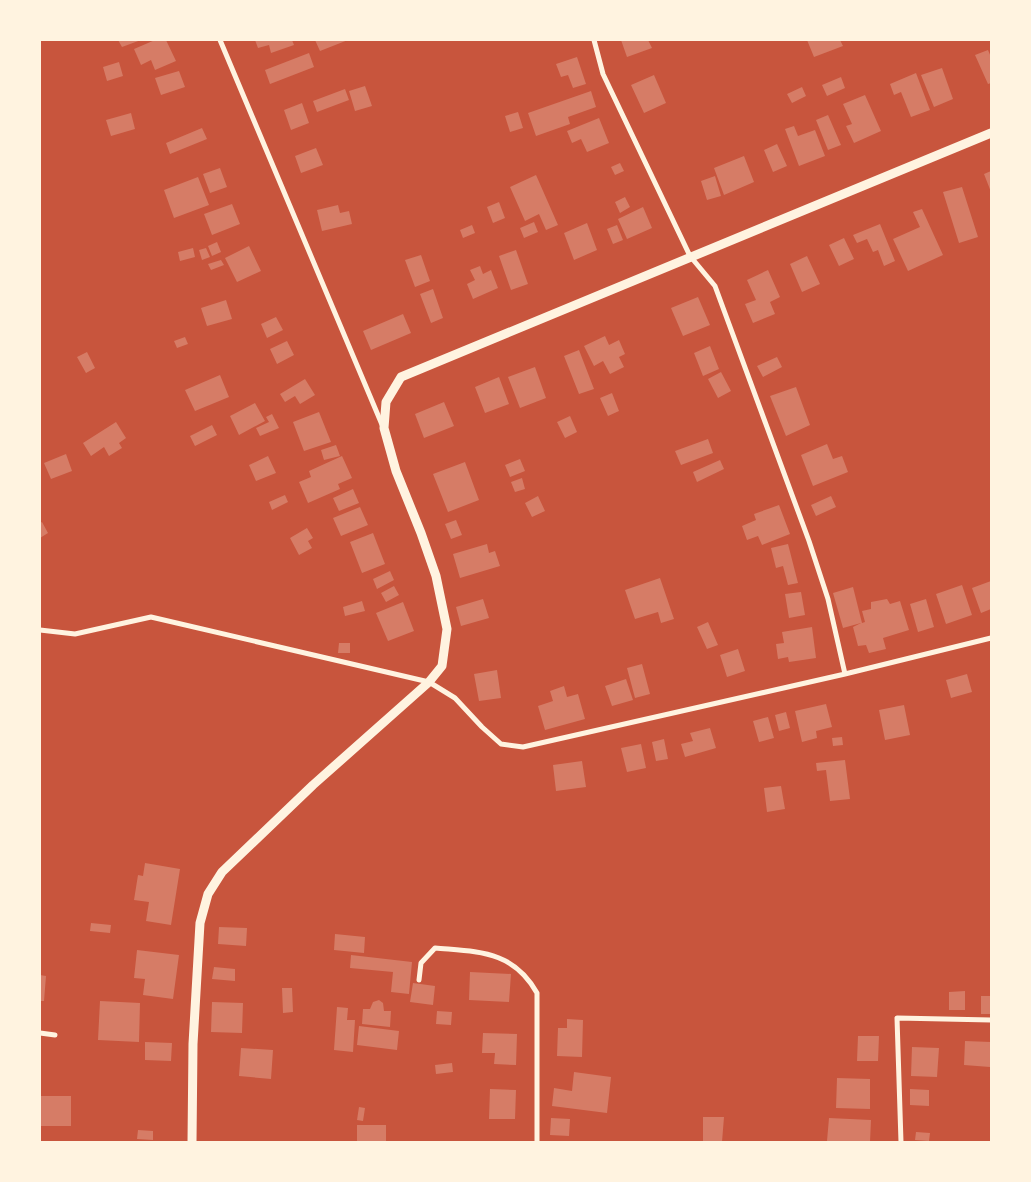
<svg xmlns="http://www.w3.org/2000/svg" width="1031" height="1182" font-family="'Fira Sans Condensed',sans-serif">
<rect width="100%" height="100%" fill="#c8553d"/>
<path fill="#d67c66" d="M118,40h23l-19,7z
M155,40h11l10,21 -21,9 -4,-10 -10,5 -7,-16z
M255,40h37l2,5 -23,8 -2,-8 -11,3z
M315,40h33l-28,11z
M621,40h27l4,8 -25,9z
M807,40h33l3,6 -29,11z
M988,50l3,7v26l-3,1 -13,-29z
M309,53l5,14 -44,17 -5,-14z
M577,57l9,27 -13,4 -5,-13 -7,2 -5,-13z
M119,62l4,14 -16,5 -4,-14z
M942,68l11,31 -19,8 -13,-32z
M179,71l6,16 -24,8 -6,-17z
M916,73l14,37 -19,7 -10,-25 -7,3 -4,-11z
M654,75l12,28 -22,10 -13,-28z
M841,77l4,11 -18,8 -5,-11z
M365,86l7,20 -17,5 -6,-20z
M802,87l4,9 -14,7 -5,-9z
M345,89l4,11 -32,12 -4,-11z
M591,91l5,16 -28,10 2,7 -34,12 -8,-23z
M865,95l16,36 -27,12 -8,-17 6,-2 -9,-20z
M302,103l7,20 -18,7 -7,-20z
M518,112l5,16 -13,4 -5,-16z
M131,113l4,16 -24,7 -5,-16z
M828,115l13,30 -13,5 -12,-30z
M599,118l10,25 -22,9 -6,-13 -9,4 -5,-12z
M794,126l4,10 17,-6 10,26 -26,10 -14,-37z
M202,128l5,11 -37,15 -4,-11z
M777,144l10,22 -14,6 -9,-22z
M316,148l7,17 -22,8 -6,-17z
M744,156l10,26 -30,13 -10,-27z
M620,163l4,8 -9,4 -4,-8z
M220,168l7,19 -17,6 -7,-19z
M991,171v21l-7,-18z
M536,175l22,50 -12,5 -7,-16 -14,7 -15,-34z
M715,176l6,20 -14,4 -6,-19z
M198,177l11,28 -35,13 -10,-28z
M962,187l16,50 -19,6 -16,-51z
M625,197l5,10 -10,6 -5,-11z
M499,202l6,16 -12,5 -6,-16z
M232,204l8,20 -28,11 -8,-21z
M338,205l2,8 9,-2 3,13 -30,7 -5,-21z
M643,207l9,21 -25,11 -9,-20z
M922,209l21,46 -35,16 -15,-32 27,-12 -7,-15z
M534,222l4,10 -14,6 -4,-10z
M587,223l10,27 -23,10 -10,-27z
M880,224l15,37 -11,5 -6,-16 -5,2 -6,-13 -10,4 -4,-8z
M472,225l3,8 -12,5 -3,-8z
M617,225l6,15 -10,4 -6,-15z
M844,238l10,21 -15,7 -10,-21z
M217,242l4,10 -9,4 -4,-10z
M249,246l12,25 -24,11 -12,-24z
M193,248l2,9 -15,4 -2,-9z
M206,248l4,9 -8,3 -3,-10z
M516,250l12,34 -17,6 -12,-34z
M421,255l9,26 -15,6 -10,-27z
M807,256l13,28 -18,8 -12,-28z
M221,260l3,5 -13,5 -3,-6z
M480,266l3,8 8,-4 7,18 -25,11 -6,-15 8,-4 -5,-10z
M768,270l12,27 -10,5 5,12 -22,9 -8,-19 11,-4 -9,-20z
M433,289l10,29 -12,5 -11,-29z
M698,297l12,28 -27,11 -12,-28z
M226,300l6,19 -25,7 -6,-18z
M403,314l8,19 -40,17 -8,-19z
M276,317l7,13 -16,8 -6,-14z
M605,336l4,9 10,-5 6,14 -6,3 5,10 -14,7 -7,-13 -9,5 -10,-20z
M185,337l3,7 -11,4 -3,-7z
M287,341l7,14 -17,9 -7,-15z
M710,346l9,23 -16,7 -9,-23z
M579,350l15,39 -15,5 -15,-38z
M87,352l8,16 -9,5 -9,-16z
M777,357l5,10 -19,10 -6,-11z
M535,367l11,31 -26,10 -12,-31z
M721,372l10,19 -13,7 -10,-19z
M220,375l9,22 -34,14 -10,-21z
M499,377l10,27 -24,9 -10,-26z
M305,379l10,16 -15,9 -5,-8 -10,6 -5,-8z
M796,387l14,38 -24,11 -16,-40z
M612,393l7,18 -11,5 -8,-18z
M444,402l10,24 -30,12 -9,-24z
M255,403l10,18 -26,14 -9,-19z
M319,412l12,30 -27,9 -11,-29z
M272,414l7,14 -19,8 -4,-8 13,-6 -3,-5z
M570,416l7,16 -12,6 -8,-16z
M116,422l10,16 -7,5 3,5 -13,8 -5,-9 -13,9 -8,-13z
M212,425l5,10 -22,11 -5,-10z
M708,439l5,14 -32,12 -6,-14z
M827,444l6,15 9,-3 6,16 -35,14 -12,-31z
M336,445l4,11 -16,4 -3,-10z
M66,454l6,17 -21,8 -7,-16z
M268,456l8,17 -20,8 -7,-16z
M342,456l10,22 -14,6 2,5 -32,14 -9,-21 12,-5 -2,-6z
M520,459l5,12 -15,6 -5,-12z
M720,460l4,9 -27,13 -4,-10z
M465,462l14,38 -31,12 -15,-38z
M522,478l3,11 -10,3 -4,-10z
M353,489l6,14 -20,8 -6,-13z
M285,495l3,7 -16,8 -3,-8z
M538,496l7,15 -13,6 -7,-14z
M831,496l5,11 -20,9 -5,-11z
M779,505l11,29 -28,11 -4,-9 -11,4 -5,-14 14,-6 -2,-6z
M360,507l8,18 -27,11 -8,-18z
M456,520l6,15 -11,4 -6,-15z
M42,522l6,11 -8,5v-15z
M307,528l6,10 -5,3 4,7 -13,7 -9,-17z
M373,533l12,31 -23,9 -12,-31z
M487,544l2,9 6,-2 5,15 -40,12 -7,-24z
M788,544l10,39 -10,2 -5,-19 -7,2 -5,-20z
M390,571l4,9 -17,9 -4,-10z
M660,578l14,41 -13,4 -3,-11 -23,7 -10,-29z
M991,581v28l-10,4 -9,-25z
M962,585l10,30 -26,9 -10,-30z
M394,586l5,9 -13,7 -5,-9z
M853,587l9,36 3,-1 -3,-11 9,-2v-7l16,-3 3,5 10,-3 9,29 -26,8 3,11 -17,4 -3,-8 -8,1 -5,-19 8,-4 -18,5 -10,-35z
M801,592l4,23 -16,3 -4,-24z
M483,599l6,19 -28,8 -5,-19z
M926,599l8,28 -16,5 -8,-28z
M362,601l3,10 -20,5 -2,-9z
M403,602l11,29 -26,10 -12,-28z
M708,622l10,23 -11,4 -10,-22z
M812,627l4,31 -27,4 -1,-5 -10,2 -2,-15 8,-1 -2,-11z
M339,643h11v10h-12z
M738,649l7,22 -18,6 -7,-22z
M642,664l8,30 -15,4 -8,-30z
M497,670l4,28 -22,3 -5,-27z
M967,674l5,18 -21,6 -5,-18z
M626,679l7,21 -21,6 -7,-20z
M564,686l3,11 11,-3 7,25 -40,11 -7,-24 15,-5 -3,-10z
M826,704l6,23 -16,4 1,7 -15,4 -7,-31z
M904,705l6,30 -25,5 -6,-30z
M786,712l4,16 -11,3 -4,-16z
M768,717l6,21 -15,4 -6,-21z
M710,728l6,20 -31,9 -4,-13 12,-3 -3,-8z
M842,737l1,8 -10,1 -1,-8z
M664,739l4,20 -12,2 -4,-19z
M641,744l5,24 -19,4 -6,-24z
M845,760l5,39 -20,2 -4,-31 -9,1 -1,-8z
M582,761l4,26 -30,4 -3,-26z
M781,786l4,23 -18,3 -3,-24z
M145,863l35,6 -9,56 -25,-4 3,-19 -15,-2 4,-25 5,1z
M91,923l20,2 -1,8 -20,-2z
M219,927l28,1 -1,18 -28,-2z
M335,934l30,3 -1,16 -30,-3z
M137,950l42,5 -6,44 -30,-4 2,-16 -11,-1z
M351,955l61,7 -3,32 -18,-2 2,-20 -43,-4z
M214,967l21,2v12l-23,-2z
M470,972l41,2 -2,28 -40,-2z
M40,975l6,1 -2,25h-4z
M413,983l22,3 -2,19 -23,-3z
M282,988h10l1,24 -10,1z
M965,991v19h-16v-18z
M981,996h10v18h-10z
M379,1000l4,3 1,8h7l-1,16 -28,-3 1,-15h7l3,-7z
M100,1001l40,2 -1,39 -41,-2z
M212,1002l31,1 -1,30 -31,-1z
M337,1007l11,1 -1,12h8l-2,32 -19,-2z
M437,1011l15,1 -1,13 -15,-1z
M567,1019l16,1 -1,37 -25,-1 1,-28h9z
M359,1026l40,5 -2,19 -40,-5z
M483,1033l34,1 -1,31 -22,-1 1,-11h-13z
M858,1036h21l-1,25h-21z
M965,1041l26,1 -1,25 -26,-2z
M145,1042l27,1 -1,18 -26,-1z
M912,1047l27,1 -2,29 -26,-1z
M241,1048l32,2 -2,29 -32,-3z
M452,1063l1,9 -17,2 -1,-9z
M574,1072l37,5 -4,36 -55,-7 2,-18 18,3z
M837,1078l33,1v30l-34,-1z
M490,1089l26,1 -1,29h-26z
M910,1089l19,1v16l-19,-1z
M40,1096h31v30h-31z
M359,1107l6,1 -2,13 -6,-1z
M703,1117h21l-2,25h-19z
M551,1118l19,1 -1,17 -19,-1z
M829,1118l42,2 -1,22 -43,-1z
M357,1125h29v17h-29z
M138,1130l15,1v9l-16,-1z
M916,1132l14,1 -1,8 -14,-1z"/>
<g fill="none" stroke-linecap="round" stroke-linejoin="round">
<path stroke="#fff3e0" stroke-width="5" d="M220,40l163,387
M594,40l9,34 87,182 25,30 94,255 19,58 17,75
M40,630l35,4 76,-17 278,65 26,16 27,29 19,17 22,3 322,-73 146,-36
M419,980l2,-17 14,-15c43,4 78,2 102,45v149
M40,1033l15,2
M901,1142l-4,-124 94,2"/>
<path stroke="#fff3e0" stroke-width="9" d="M192,1142l1,-98 7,-121 8,-29 14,-22 91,-87 116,-103 13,-16 5,-37 -11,-53 -15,-43 -25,-62 -12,-43 2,-26 15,-25 590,-244"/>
</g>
<rect width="1031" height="1182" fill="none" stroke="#fff3e0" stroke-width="82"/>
</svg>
